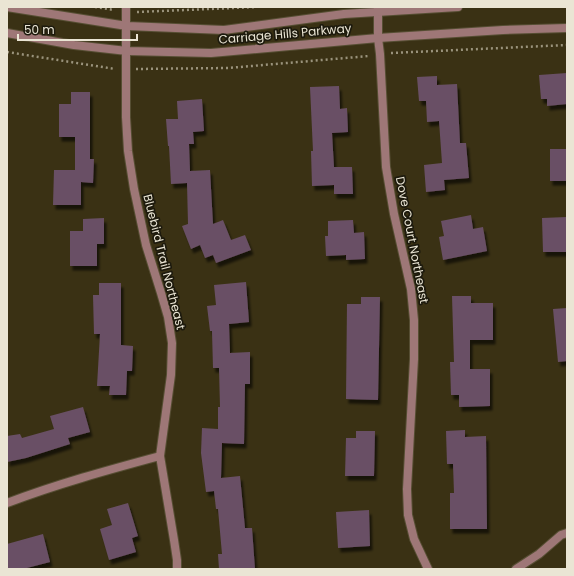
<svg xmlns="http://www.w3.org/2000/svg" width="574" height="576" font-family="Poppins,sans-serif">
<defs>
<filter id="shadow"><feDropShadow dx="2.5" dy="4.5" stdDeviation="1" flood-color="#0009"/></filter>
</defs>
<rect width="100%" height="100%" fill="#3a3114"/>
<path fill="#695065" filter="url(#shadow)" d="M567,73v31l-20,2v-7h-6l-2,-24z
M437,76v9l20,-1 3,59h6l3,35 -25,2 1,10 -19,2 -2,-27 18,-2 -3,-42 -12,1 -1,-21h-7l-2,-24z
M339,86l1,23 7,-1 1,24 -16,1 2,34h18l1,27h-19v-9l-22,1 -1,-35h2l-3,-64z
M71,92h19v67h4l-1,24 -12,-1v23h-28l1,-35h21v-33h-16v-33h12z
M202,99l2,32 -11,1 1,12h-5l1,27 20,-1 3,54 10,-4 8,20 14,-5 6,15 -35,13 -3,-8 -8,3 -5,-13 -9,4 -9,-23 6,-2 -1,-41 -16,1 -2,-38h-1l-2,-27h12l-1,-18z
M550,149h17v32h-17z
M471,215l2,14 10,-2 4,24 -44,9 -4,-23 5,-1 -3,-15z
M567,217l-1,35h-23l-1,-34z
M104,218v26h-7v22h-27v-35h13v-12z
M353,220l1,13 10,-1 1,27 -19,1v-5l-20,1 -1,-20h3v-15z
M246,282l3,40 -20,2 1,29 20,-1v32h-5l-1,60 -22,-1 -1,35 19,-2 5,52h7l3,41h-36l-1,-15h4l-4,-45h-2l-2,-18 -8,1 -5,-39 1,-25 16,1v-22h2l-1,-39h-6l-1,-37h-2l-3,-25 9,-1 -2,-20z
M99,283h22v62l12,1 -1,25h-5l-1,24h-17l1,-9h-13l3,-52h-6l-1,-39h6z
M452,296h19v7h22v37h-23v29h20v37l-31,1v-12h-8l-1,-33h4z
M361,297h19l-2,103 -32,-1 1,-95h14z
M567,308v53l-9,1 -5,-53z
M83,407l7,25 -22,6 2,6 -44,14 -19,4v-26l13,-2 2,4 32,-9 -4,-13z
M465,430v7l21,-1 1,93h-37v-36h4l-1,-29h-6l-1,-33z
M356,431h19l-1,45h-29l1,-38h10z
M128,503l10,33 -6,2 4,14 -27,8 -9,-31 12,-4 -5,-16z
M369,510l1,36 -32,2 -2,-36z
M43,534l7,28 -27,7h-16v-25z"/>
<g fill="none" stroke-linecap="round" stroke-linejoin="round">
<defs>
<path id="minor" d="M126,7v110l2,34 6,38 12,56 15,48 7,24 4,26 -1,32 -11,81 14,84 3,20v9
M378,7v31l2,16 6,113 8,47 17,75 3,31v39l-7,130 1,26 6,24 14,30
M7,503c50,-19 101,-33 153,-47
M516,569l23,-15 22,-19 6,-2"/>
<path id="tertiary" d="M7,7l120,19 97,4 120,-16 114,-7
M7,33l67,12 53,6 84,2 167,-15 125,-8 64,-2"/>
</defs>
<use href="#minor" stroke="#564e33" stroke-width="10"/>
<use href="#tertiary" stroke="#564e33" stroke-width="10"/>
<path stroke="#9a937c" stroke-width="2.5" stroke-dasharray="2 3" stroke-linecap="butt" d="M95,7l19,3
M137,12l120,-5
M7,52l108,17
M391,53l176,-8
M136,69l92,-1 141,-12"/>
<use href="#minor" stroke="#9e7777" stroke-width="8"/>
<use href="#tertiary" stroke="#9e7777" stroke-width="8"/>
</g>
<g text-anchor="middle" stroke-width="3.5" stroke-linejoin="round" paint-order="stroke">
<g font-size="12" fill="#eae5d4" stroke="#1d1a0d">
<text transform="translate(285 34) rotate(-5)" y="4">Carriage Hills Parkway</text>
<text transform="translate(412 240) rotate(79)" y="4">Dove Court Northeast</text>
<text transform="translate(164 262) rotate(76)" y="4">Bluebird Trail Northeast</text>
</g>
</g>
<rect width="574" height="576" fill="none" stroke="#eae5d4" stroke-width="16"/>
<path d="M18 34v6h119v-6" fill="none" stroke="#eae5d4" stroke-width="2"/>
<text x="24" y="34" font-size="12" fill="#eae5d4" stroke="#1d1a0d" stroke-width="3" paint-order="stroke">50 m</text>
</svg>
